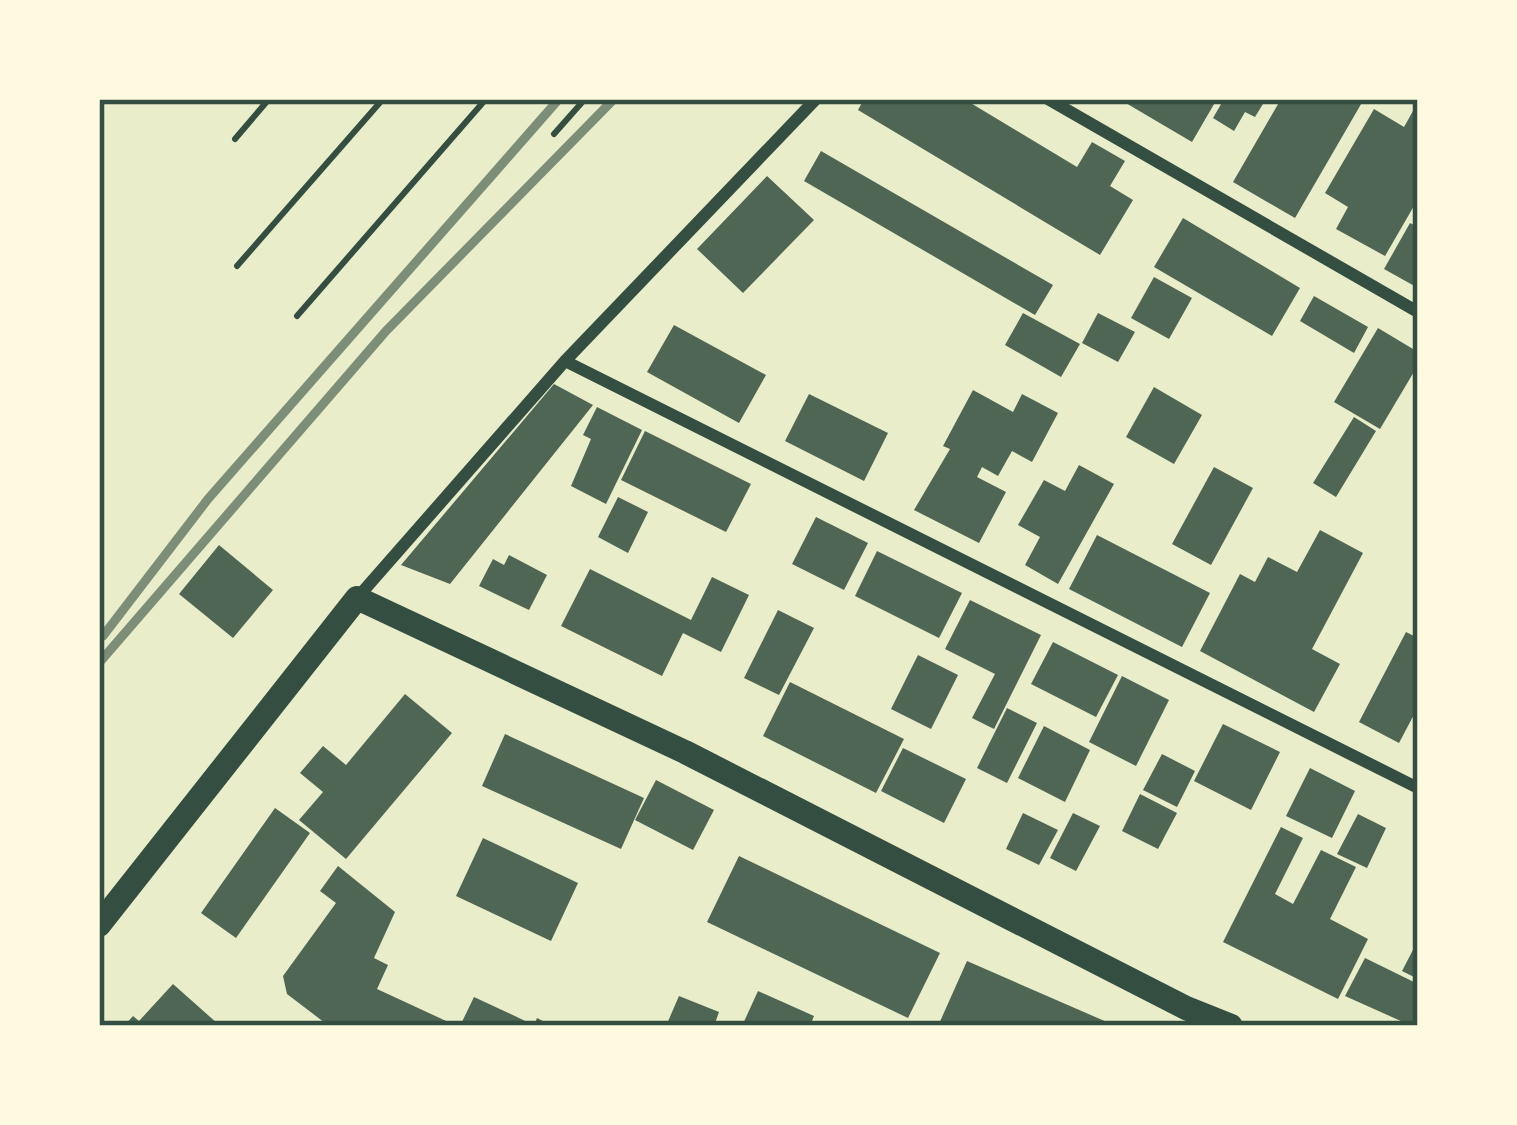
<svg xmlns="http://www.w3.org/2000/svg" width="1517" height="1125" font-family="'Source Sans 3',sans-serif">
<rect width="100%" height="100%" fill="#e9edc9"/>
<path fill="#4f6655" d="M864,99h100l113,68 15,-25 33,19 -15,25 23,14 -33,55 -242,-145z
M1119,99h98l-25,43z
M1224,99h42l-11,18 -10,-5 -11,19 -21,-13z
M1281,99h83l-69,119 -62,-36z
M1418,102v97l-33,57 -49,-27 12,-22 -23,-14 49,-84 30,18z
M821,151l232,134 -18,30 -231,-134z
M767,176l47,44 -71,73 -46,-44z
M1183,218l117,70 -28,48 -118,-69z
M1410,223l8,4v61l-34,-19z
M1154,277l38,21 -23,41 -38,-21z
M1314,296l54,31 -14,26 -54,-32z
M1023,313l57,31 -19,33 -56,-32z
M1098,313l37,19 -17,30 -36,-19z
M674,325l92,50 -27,48 -92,-51z
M1378,328l40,24v13l-38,64 -46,-27z
M554,384l39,21 -143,179 -49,-19z
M1154,387l48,28 -28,49 -48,-27z
M973,390l40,22 9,-18 36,19 -26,49 -20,-11 -14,25 -16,-9 -5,10 29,15 -27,51 -65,-33 36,-61 -7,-3z
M809,394l79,39 -24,48 -79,-40z
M597,407l45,23 -36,74 -35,-18 20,-47 -8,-4z
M1354,417l22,14 -40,66 -23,-14z
M645,431l106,53 -25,48 -105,-52z
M1079,465l35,19 -56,100 -33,-19 15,-28 -22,-12 26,-45 21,11z
M1214,467l39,21 -42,77 -39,-21z
M618,497l30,15 -20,41 -30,-16z
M816,517l52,26 -24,47 -52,-26z
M1320,530l43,23 -51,96 28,15 -26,48 -114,-61 40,-77 15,8 13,-25 29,15z
M1097,535l113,58 -28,54 -113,-58z
M219,545l54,45 -40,48 -54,-44z
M877,551l85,42 -23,45 -84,-42z
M509,555l38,20 -18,35 -50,-24 14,-27 11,6z
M590,569l101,51 21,-43 37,18 -28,57 -38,-19 -21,43 -101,-50z
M970,600l71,35 -47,94 -22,-11 23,-44 -50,-25z
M778,610l36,18 -35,67 -35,-17z
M1406,632l12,6v69l-19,36 -40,-21z
M1053,642l65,33 -22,42 -65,-33z
M918,655l40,20 -27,54 -40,-20z
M1122,676l47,24 -33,66 -47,-24z
M790,682l114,57 -28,54 -113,-57z
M405,694l47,39 -106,126 -47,-39 24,-28 -23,-19 23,-27 23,19z
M1007,708l30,15 -30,60 -30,-15z
M1223,724l57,28 -29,58 -57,-29z
M1044,726l46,24 -25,52 -47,-24z
M505,734l139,64 -23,51 -139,-63z
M903,748l63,31 -22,44 -63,-32z
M1162,754l33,17 -18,36 -34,-17z
M1310,768l45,23 -23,47 -46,-22z
M656,780l58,30 -21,40 -58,-30z
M1140,794l37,19 -19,36 -36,-18z
M275,808l35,25 -74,105 -35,-25z
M1023,813l35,17 -19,35 -33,-16z
M1073,813l27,13 -24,45 -26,-13z
M1358,814l28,14 -19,40 -30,-14z
M1281,827l22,11 -28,56 18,10 28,-54 35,17 -26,52 38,20 -30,60 -115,-57z
M483,838l95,45 -27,58 -95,-45z
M739,856l201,97 -32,65 -201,-96z
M338,866l57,46 -21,46 14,7 -11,24 80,37h-128l-42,-32 -4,-18 53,-73 -16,-12z
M1415,946l3,2v31l-16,-8z
M1365,958l53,26v29l-6,13 -67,-30z
M967,961l149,65h-178z
M173,984l45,40 -2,2h-92l9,-10 6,5z
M758,991l56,25 -4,10h-68z
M679,996l40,16 -5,14h-48z
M474,997l60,28 3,-7 16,8h-93z"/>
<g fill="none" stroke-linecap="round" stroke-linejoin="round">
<path stroke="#344e41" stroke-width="6" d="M554,134l31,-35
M235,139l34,-40
M237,266l146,-167
M297,316l189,-217"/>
<path stroke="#344e41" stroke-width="12" d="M1048,99l370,213
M565,361l853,427
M358,597l207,-236 251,-262"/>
<path stroke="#344e41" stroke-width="24" d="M99,925l258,-327 328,154 501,256 45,18"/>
<path stroke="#7c8e77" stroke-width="9" d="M103,636l105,-137 351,-400
M99,663l287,-332 228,-232"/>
</g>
<rect width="1517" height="1125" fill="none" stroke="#fefae0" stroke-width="204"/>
<rect x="102" y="102" width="1313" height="921" fill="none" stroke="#344e41" stroke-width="4.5"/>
</svg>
